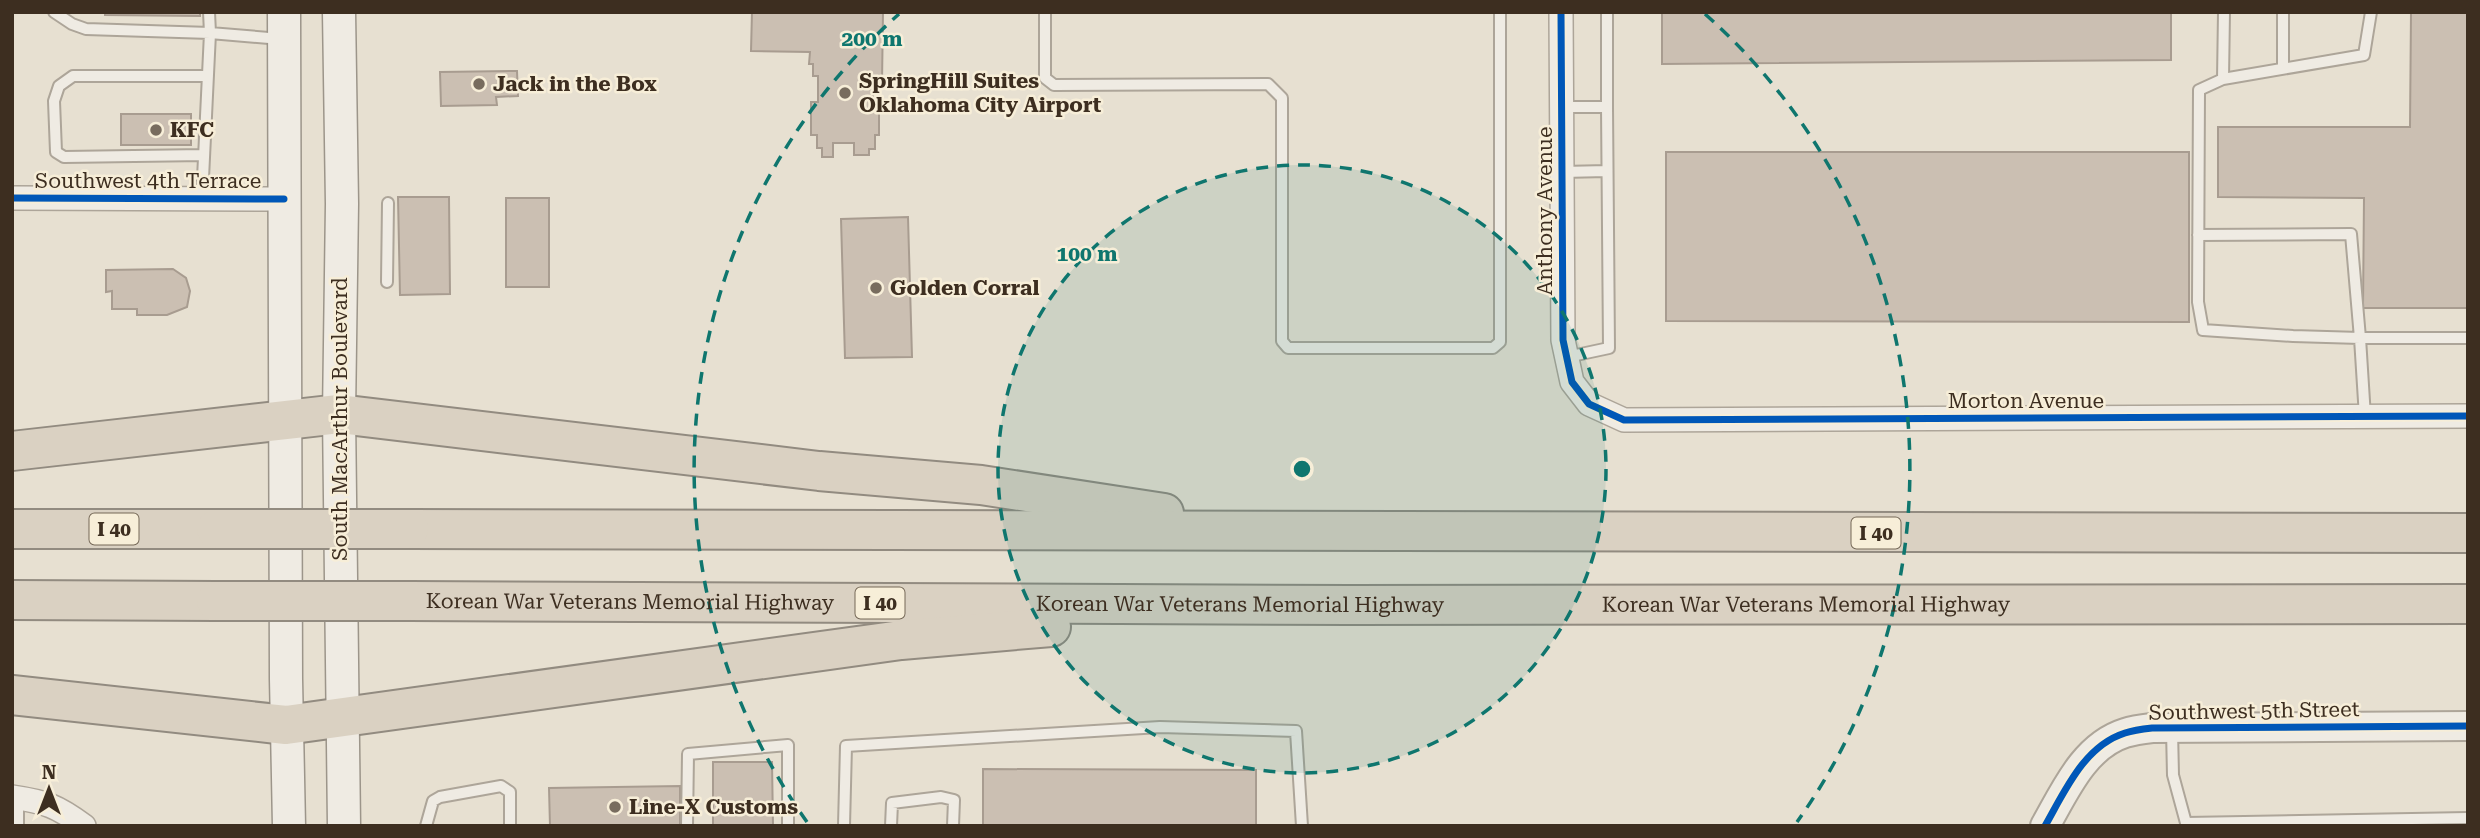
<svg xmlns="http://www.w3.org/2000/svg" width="2480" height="838" font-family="'Roboto Serif',serif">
<rect width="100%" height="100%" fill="#e7e0d1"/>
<path fill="#cbbfb2" stroke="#a89c90" stroke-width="2" d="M105,12h95v4l-95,-1z
M752,12h131l-1,71h-9v19h6v33h-4v14h-6v6h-15v-12h-21v14h-11v-9h-5v-13h-6v-33h7v-26h-5v-12h-4l1,-12 -59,-1z
M1662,12h509v48l-509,4z
M2411,12h57v296h-105l1,-110 -146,-1v-70h192z
M517,71l1,25 -22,1 1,8 -56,1 -1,-34z
M121,114h70v31h-70z
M1666,152h523v170l-523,-1z
M398,197h51l1,97 -50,1z
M506,198h43v89h-43z
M908,217l4,140 -67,1 -4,-139z
M173,269l13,9 4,13 -3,16 -20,8h-30v-6h-25v-18l-6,1v-22z
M713,762h59l1,64h-60z
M983,769l273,1v56h-273z
M680,786v40h-130l-1,-38z"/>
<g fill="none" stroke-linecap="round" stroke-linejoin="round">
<defs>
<path id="service" d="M54,12l18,12 14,5 124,4 -8,166
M209,12l1,21 71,6
M1045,12v66l9,7 214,-1 14,14v243l6,7h205l7,-6v-330
M2283,12v56
M2223,79l1,-67
M1562,107h45v-95
M204,155l-140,2 -8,-5 -2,-51 5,-15 14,-10h135
M1562,172l45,-1
M2198,235l153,-1 9,104 -67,-2 -90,-6 -5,-28 1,-212 24,-11 141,-24 7,-43
M387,282l1,-79
M1567,357l42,-9 -2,-241
M2365,417l-5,-79h108
M2172,730l1,45 13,48 282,-5
M18,798v28
M426,826l7,-25 7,-4 61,-11 9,6v34
M687,826l1,-72 100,-9v81
M844,826l2,-80 314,-19 136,4 6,95
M891,826l1,-23 49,-6 13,3 -1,26"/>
<path id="minor" d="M1561,12l2,328 9,42 17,22 35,16 844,-4
M12,198l272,1
M12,797c34,5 45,9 72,29"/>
<path id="tertiary" d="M2045,826c20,-35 39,-80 80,-93 9,-3 18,-4 27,-5l316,-2"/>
<path id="secondary" d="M284,12l2,667 3,147
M339,12l3,192 -3,210 5,412"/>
<g id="motorway">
<path d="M12,451l327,-37 480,57 162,14 183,28"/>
<path d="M12,529h204"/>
<path d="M409,529l2059,4"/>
<path d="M12,600l204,1"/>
<path id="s1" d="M410,601l940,4 1118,-1"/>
<path d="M12,695l274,30 615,-85 150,-13"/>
</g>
</defs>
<use href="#service" stroke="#ada599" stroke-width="14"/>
<use href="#minor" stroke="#ada599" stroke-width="26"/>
<use href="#tertiary" stroke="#ada599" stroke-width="32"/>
<use href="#secondary" stroke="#9c958a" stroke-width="35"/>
<use href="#motorway" stroke="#928b80" stroke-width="42"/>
<use href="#service" stroke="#efebe3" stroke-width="10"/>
<use href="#minor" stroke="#efebe3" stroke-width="23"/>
<use href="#tertiary" stroke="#efebe3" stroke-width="28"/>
<use href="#secondary" stroke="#efebe3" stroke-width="32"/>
<use href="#motorway" stroke="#dad1c2" stroke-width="38"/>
<defs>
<path id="motorway-bridge" d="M216,529h193
M216,601h194"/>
</defs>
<use href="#motorway-bridge" stroke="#928b80" stroke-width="42" stroke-linecap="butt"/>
<use href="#motorway-bridge" stroke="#dad1c2" stroke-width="38"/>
<defs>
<path id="cycleway" d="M1561,12l2,328 9,42 17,22 35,16 844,-4
M12,198l272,1
M2045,826c20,-35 39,-80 80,-93 9,-3 18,-4 27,-5l316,-2"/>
</defs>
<use href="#cycleway" stroke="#f7eed8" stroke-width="11"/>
<use href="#cycleway" stroke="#0057b8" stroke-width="7"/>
</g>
<circle cx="1302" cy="469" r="304" fill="#0f766e" fill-opacity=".12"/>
<g fill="none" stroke="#0f766e" stroke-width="3.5" stroke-dasharray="12 9">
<circle cx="1302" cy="469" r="304"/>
<path d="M807 822A608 608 0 0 1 899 14M1705 14A608 608 0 0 1 1797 822"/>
</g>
<g fill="#786c5e" stroke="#f7eed8" stroke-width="2.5">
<circle cx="479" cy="84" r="7"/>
<circle cx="845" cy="93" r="7"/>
<circle cx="156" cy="130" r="7"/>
<circle cx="876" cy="288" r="7"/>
<circle cx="615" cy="807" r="7"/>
</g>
<g text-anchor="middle" stroke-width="5" stroke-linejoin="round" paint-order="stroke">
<g fill="#f7eed8" stroke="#756857" stroke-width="2">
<rect x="89.5" y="513.5" width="49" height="31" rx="5"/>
<rect x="1851.5" y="517.5" width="49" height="31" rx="5"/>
<rect x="855.5" y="587.5" width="49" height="31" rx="5"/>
</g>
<g font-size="19" font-weight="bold" fill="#3d2e20">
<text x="114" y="536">I 40</text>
<text x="1876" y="540">I 40</text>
<text x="880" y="610">I 40</text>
</g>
<g font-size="21" font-weight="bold" fill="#3d2e20" stroke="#f7eed8" text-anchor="start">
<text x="859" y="88">SpringHill Suites<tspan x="859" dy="24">Oklahoma City Airport</tspan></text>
<text x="493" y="91">Jack in the Box</text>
<text x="170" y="137">KFC</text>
<text x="890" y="295">Golden Corral</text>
<text x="629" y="814">Line-X Customs</text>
</g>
<g font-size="21" fill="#3d2e20" stroke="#f7eed8">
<text x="148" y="188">Southwest 4th Terrace</text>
<text transform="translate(1545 211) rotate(-90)" y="7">Anthony Avenue</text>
<text x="2026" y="408">Morton Avenue</text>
<text transform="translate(340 419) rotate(-90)" y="7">South MacArthur Boulevard</text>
<text dy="7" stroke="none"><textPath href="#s1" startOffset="220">Korean War Veterans Memorial Highway</textPath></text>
<text dy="7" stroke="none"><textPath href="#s1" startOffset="830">Korean War Veterans Memorial Highway</textPath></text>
<text dy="7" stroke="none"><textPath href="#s1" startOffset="1396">Korean War Veterans Memorial Highway</textPath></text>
<text transform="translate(2254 711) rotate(-1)" y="7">Southwest 5th Street</text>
</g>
</g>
<circle cx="1302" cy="469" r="10" fill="#0f766e" stroke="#f7eed8" stroke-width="3.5"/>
<g font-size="21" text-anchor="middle" font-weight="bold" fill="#0f766e" stroke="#f7eed8" stroke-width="5" stroke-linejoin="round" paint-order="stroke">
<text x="872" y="46">200 m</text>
<text x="1087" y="261">100 m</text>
</g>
<rect width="2480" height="838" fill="none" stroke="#3d2e20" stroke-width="28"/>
<g transform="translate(49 789)" stroke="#f7eed8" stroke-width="5" paint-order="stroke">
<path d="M0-5L12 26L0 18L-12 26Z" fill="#3d2e20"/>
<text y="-10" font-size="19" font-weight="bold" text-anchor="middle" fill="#3d2e20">N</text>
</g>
</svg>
